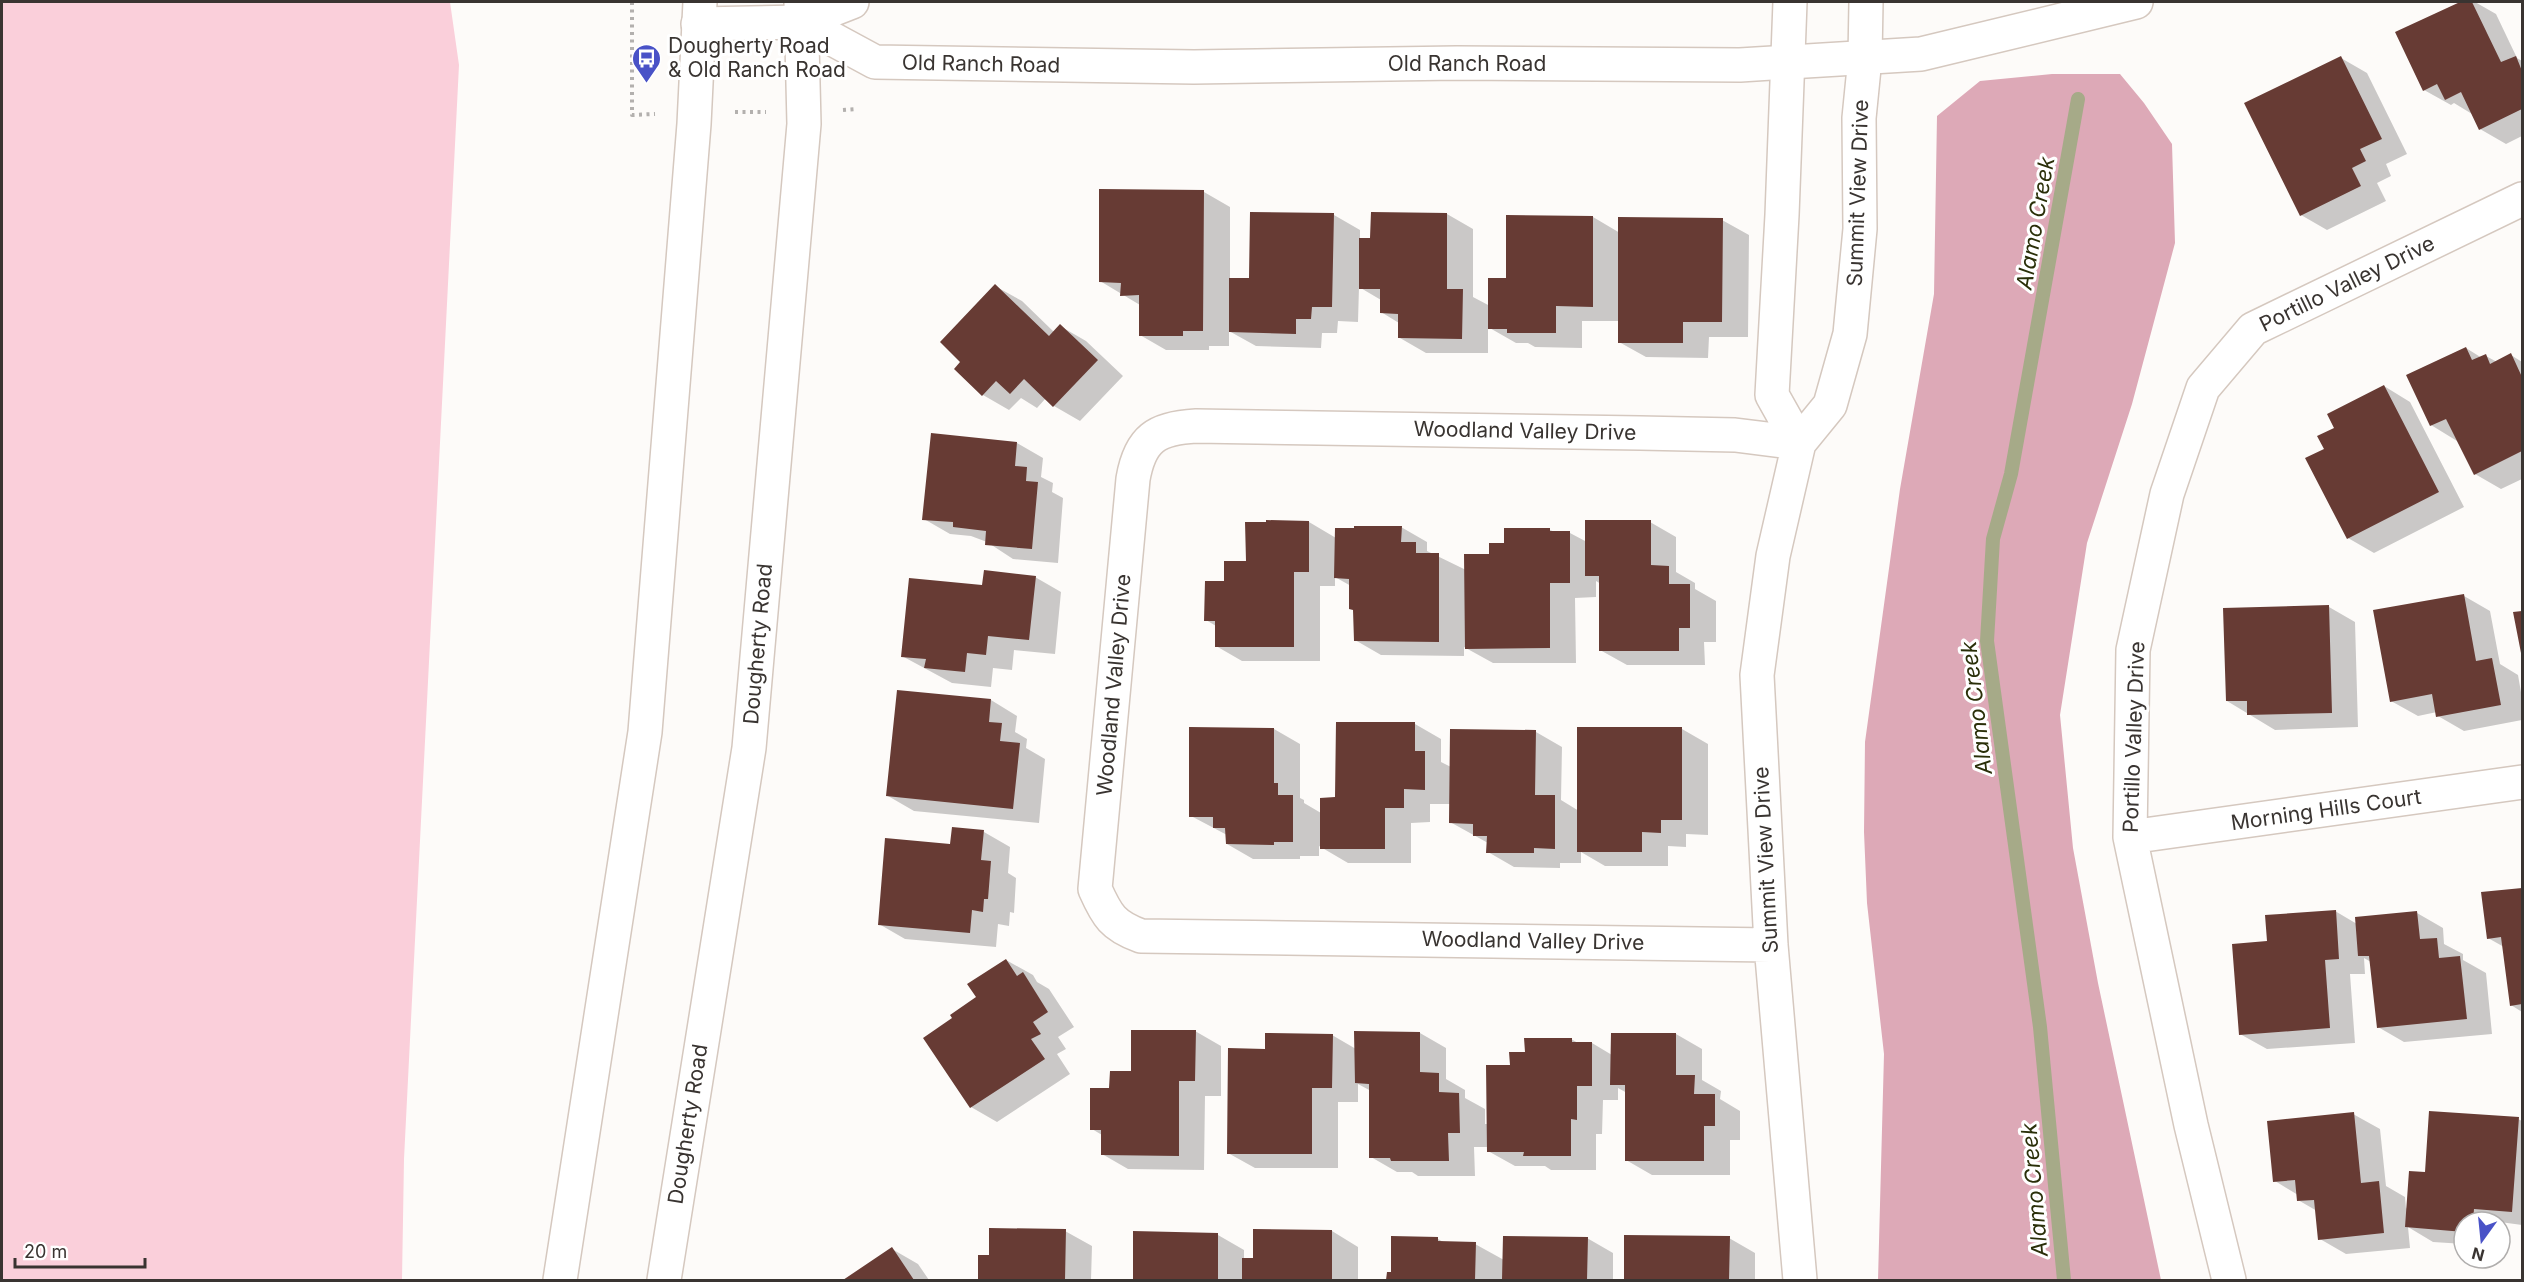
<svg xmlns="http://www.w3.org/2000/svg" width="2524" height="1282" font-family="Inter,sans-serif">
<rect width="100%" height="100%" fill="#fdfbf9"/>
<path fill="#facfda" d="M2,2h448l9,63 -55,1094 -2,121h-400z"/>
<path fill="#dda9b7" d="M2052,74h68l24,29 28,41 3,99 -43,161 -45,139 -27,172 13,133 25,135 63,297h-283l6,-226 -17,-151 -3,-71 1,-90 35,-253 34,-195 3,-178 43,-35z"/>
<path fill="#0003" d="M2463,2h12l21,12 21,44 5,3v75l-16,8 -26,-15 -8,-15 -18,-11 -3,2 -27,-15 -27,-58z
M2341,58l26,15 40,81 -21,10 5,12 -14,7 9,18 -59,29 -26,-15z
M1101,191l103,1 26,15v72l20,1 2,-67 82,2 26,15v9h12l75,-25 26,15v68l17,9 17,-27 86,-62 27,16 102,-13 27,15 -1,102h-39l-1,21 -62,-1 -27,-15v-21h-37v27l-47,-1 -7,-4h-12l-28,-16v26h-62l-26,-15 -1,-15 -18,-11v-12l-22,-13 -1,35 -20,-1 -1,12h-15l-1,15 -65,-2 -27,-15v15h-20v4h-43l-26,-15v-30l-40,-24z
M995,286l27,15 32,31 6,-6 26,15 37,35 -43,45 -26,-15 -8,-8 -9,10 -16,-10 -12,12 -26,-15 -27,-26 7,-7z
M2466,348l16,10 4,-2 11,6 14,-7 11,7v117l-21,10 -26,-15 -18,-33 -26,-16z
M2384,386l26,16 54,105 -90,46 -26,-15 -22,-88 10,-22z
M1017,443l26,15 -2,19 12,6 -1,9 11,6 -5,65 -45,-4 -26,-17 -16,-6 -21,-2 -26,-15z
M1309,522l27,16 65,-11 26,15v9l39,19 39,-25 45,-15 5,2 15,1 17,9 63,-20 26,15v35l19,11v6l21,12v41h-12l1,23h-78l-27,-15 1,-66 -5,-3v16l-21,1 1,65h-83l-29,-16v9l-83,-1 -26,-15v-29l-4,-25 -16,-9v9h-15v75h-78l-26,-15v-20l-10,-6 19,-37 22,-21z
M1035,577l26,15 -6,62 -41,-4 -2,20 -19,-2 -2,19 -39,-4 -50,-27 82,-69z
M2464,596l26,15 10,53 18,11 4,23v22l-58,11 -26,-15 -1,-4 -19,4 -27,-15z
M2329,607l26,15 3,105 -83,3 -48,-29z
M2522,612v39l-7,-37z
M991,700l26,16 -2,16 12,7 -1,9 19,11 -6,64 -125,-12 -26,-15z
M1415,724l26,15v23l10,5 85,-35 26,15 -1,53 18,11 103,-82 26,15v91l-22,-1v13l-18,-1v20h-63l-24,-14v11h-21v5l-46,-1 -26,-15v-9l-38,-21 1,-18h-21v18l-19,1v40h-63l-29,-17v10h-19v3h-47l-26,-15v-9l-36,-19 83,-87 26,15v54l4,2v3l17,10z
M984,832l26,15 -2,26 8,5 -2,35 -4,-1 -1,14 -11,-2 -2,23 -91,-8 -26,-15 73,-78z
M2522,889v123l-11,-7 -7,-58 -16,-9 -5,-44z
M2335,911l22,13 60,-11 26,15 1,16 19,10v6l23,13 6,61 -88,8 -26,-15 -7,-65 -7,-4 1,16h-15l5,69 -88,6 -27,-15 29,-92z
M1006,960l27,15 4,7 12,7 25,38 -16,10 8,12 -9,5 13,20 -73,48 -26,-15 -17,-88 25,-22z
M1195,1031l26,15v50h-16l-1,74 -76,-1 -26,-15v-19l-10,-6 19,-39z
M1420,1033l26,15v31l19,11v8l20,11v15h3l23,-58 15,-12 45,-15 7,4h14l20,12 64,-21 26,15v31l19,11 -1,8 20,12v29h-10v35h-78l-26,-15 1,-67 -9,-5v12h-15l-1,34h-6v36h-45l-6,-4h-30l-27,-15v-4h-14l1,29h-57l-6,-4h-15l-26,-15v-66l-13,-7v18h-20v66h-83l-27,-15 39,-103 65,-15 24,14z
M2353,1114l27,15 6,57 19,11 1,12 20,-35 92,-55 4,2v104l-22,-3h-36v22l-31,-2 -25,-15 2,21 -64,6 -26,-15 -3,-28 -19,-11v-5l-23,-14z
M1065,1231l27,15 -1,34h-112v-23h11z
M1332,1231l26,16v33h-224l1,-47 83,2 26,15v9h11z
M1626,1237l103,1 26,15v27h-130z
M1587,1238l26,15v27h-225v-6l5,-1 45,-34 7,4 30,1 29,16z
M892,1249l26,15 11,16h-83z"/>
<g fill="none" stroke-linecap="round" stroke-linejoin="round">
<path stroke="#a6aa88" stroke-width="14" d="M2064,1280l-24,-253 -53,-386 6,-102 18,-65 67,-375"/>
</g>
<path fill="#673b34" d="M2460,2h12l29,60 15,-6 6,15v38l-43,21 -18,-38 -16,8 -8,-16 -14,7 -28,-59z
M2341,56l41,83 -22,10 6,12 -14,7 9,18 -61,30 -56,-113z
M1099,189l105,1 -1,141h-20v5h-44v-41l-19,1 1,-13 -22,-1z
M1250,212l84,1 -2,94h-20l-1,12h-15v15l-67,-2v-54h20z
M1371,212l76,1v76h16l-1,50 -64,-1v-24l-18,-1v-24h-21v-51h11z
M1506,215l87,1v91l-37,-1v27h-49v-4h-19v-51h18z
M1618,217l105,1 -1,104h-39v21h-65z
M995,284l54,52 11,-12 38,36 -45,47 -29,-28 -14,15 -14,-13 -14,15 -28,-27 6,-7 -20,-20z
M2466,347l6,13 14,-6 4,10 21,-11 11,24v74l-48,24 -28,-56 -16,7 -24,-51z
M2384,385l55,107 -92,47 -42,-81 19,-9 -7,-13 17,-8 -7,-14z
M931,433l86,9 -2,24 12,1 -1,14 12,1 -6,67 -47,-4 1,-14 -33,-4v-5l-31,-2z
M1266,520l43,1v51h-15v75h-79v-26h-11l1,-40h19v-20h22l-1,-39h21z
M1585,520h66v45l18,1v18h21v44h-11v23h-80v-75h-14z
M1354,526h48l-1,16h15v11h23v89l-85,-1 -1,-31 -4,-1v-30l-15,-1 1,-50h19z
M1504,528h46v3h20v52h-20v65l-85,1 -1,-95h25v-11h15z
M984,570l52,6 -7,64 -41,-4 -2,19 -19,-2 -2,19 -41,-4 2,-9 -25,-2 8,-79 73,7z
M2464,594l12,67 16,-3 9,47 -65,12 -4,-23 -42,8 -17,-92z
M2329,605l3,108 -85,2v-14h-21l-3,-93z
M2522,611v42h-1l-8,-41z
M897,690l94,9 -2,23 13,1 -2,18 20,2 -7,66 -127,-13z
M1336,722h79v29h10v39l-21,-1v19h-19v41h-65v-51l15,-1z
M1189,727l85,1v55h4v12h15v47h-19v3l-48,-1 -1,-16h-12v-11h-24z
M1577,727h105v93h-21v13l-19,-1v20h-65z
M1450,729l86,1 -1,65h20v54l-21,-1v5h-48l1,-17h-14v-12l-24,-1z
M952,827l32,3 -3,30 10,1 -3,38h-4l-1,13 -11,-2 -2,23 -92,-8 7,-87 65,6z
M2522,888v116l-12,2 -9,-69 -14,2 -6,-47z
M2336,910l3,49 -14,1 5,68 -91,7 -7,-91 35,-3 -2,-26z
M2417,911l3,28 17,-1 2,20 21,-2 7,63 -90,9 -8,-72h-11l-3,-39z
M1006,959l11,17 6,-4 25,40 -15,10 8,12 -10,5 14,20 -75,49 -47,-70 29,-20 -2,-3 26,-18 -9,-13z
M1131,1030h65l-1,51h-16v75l-78,-1v-25h-11v-42h19l1,-17h21z
M1354,1031l66,1v40l19,1v19l20,1 1,40h-12l1,28h-58l-1,-3h-21v-74l-14,-1z
M1265,1033l68,1 -1,54h-20v66h-85l1,-106 37,1z
M1611,1033h65v42h19l-1,19h21v32h-11v35h-79v-76h-15z
M1524,1038h48v4h20v44h-15v34l-6,-1v37h-48l1,-4h-37l-1,-87h24l-1,-13h16z
M2429,1111l90,6 -7,95 -38,-3 -1,13h-9v10l-59,-5 4,-56 16,1z
M2354,1112l7,71 18,-2 5,52 -66,7 -4,-40 -17,1 -2,-21 -22,2 -6,-61z
M989,1228l77,1 -1,51h-87v-25h11z
M1253,1229l79,1v50h-90v-22h11z
M1133,1231l85,2v47h-85z
M1624,1235l106,1 -1,44h-105z
M1391,1236l47,1v4l38,1 -1,38h-89l1,-8h4z
M1503,1236l85,1 -1,43h-85z
M892,1247l22,33h-71z"/>
<g fill="none" stroke-linecap="round" stroke-linejoin="round">
<defs>
<path id="minor" d="M1790,2l-8,213 -10,180 27,48
M2130,837l392,-55
M1771,945l-630,-9c-28,-10 -34,-20 -46,-47l38,-410c7,-40 23,-51 63,-53l444,7 95,2 64,8
M1800,1280l-29,-335 -14,-270 16,-119 26,-113 31,-38 20,-71 10,-105 -1,-111 6,-60 1,-56
M2229,1280l-38,-155 -61,-288 3,-187 34,-156 36,-106 50,-59 269,-130"/>
<path id="tertiary" d="M801,22l74,40 319,5 263,-4 283,2 181,-11 215,-52
M698,24l103,-2 51,-20"/>
<path id="secondary" d="M560,1280l85,-548 49,-608 6,-122
M664,1280l85,-532 55,-624 -3,-122"/>
</defs>
<use href="#minor" stroke="#d5c8bf" stroke-width="36"/>
<use href="#tertiary" stroke="#d5c8bf" stroke-width="36"/>
<use href="#secondary" stroke="#d5c8bf" stroke-width="36"/>
<path stroke="#b3b0ae" stroke-width="4" stroke-dasharray="3 4.5" stroke-linecap="butt" d="M632,2v113l23,-1
M843,110l14,-1
M735,112h31"/>
<use href="#minor" stroke="#fff" stroke-width="33"/>
<use href="#tertiary" stroke="#fff" stroke-width="33"/>
<use href="#secondary" stroke="#fff" stroke-width="33"/>
</g>
<defs>
<symbol id="bus-pin" viewBox="-11 -11 22 30"><path d="M0 17L-7.5 6A9.5 9.5 0 1 1 7.5 6Z" fill="#4952c7" stroke="#fff"/><path d="M-5-6H5V4H4V6H2V4H-2V6H-4V4H-5ZM-3.5-4V0h7V-4ZM-3.5 1.2v1.5H-2V1.2ZM2 1.2v1.5H3.5V1.2Z" fill="#fff"/></symbol>
</defs>
<g fill-rule="evenodd">
<use href="#bus-pin" x="630" y="42" width="33" height="45"/>
</g>
<g text-anchor="middle" stroke-width="6" stroke-linejoin="round" paint-order="stroke">
<g font-size="21" fill="#393431" stroke="#fff" text-anchor="start">
<text x="668" y="53">Dougherty Road<tspan x="668" dy="24">&amp; Old Ranch Road</tspan></text>
</g>
<g font-size="21" fill="#393431" stroke="#fff">
<text transform="translate(981 64) rotate(1)" y="7">Old Ranch Road</text>
<text x="1467" y="71">Old Ranch Road</text>
<text transform="translate(1858 193) rotate(-88)" y="7">Summit View Drive</text>
<text transform="translate(2347 284) rotate(-26)" y="7">Portillo Valley Drive</text>
<text transform="translate(1525 431) rotate(1)" y="7">Woodland Valley Drive</text>
<text transform="translate(758 644) rotate(-85)" y="7">Dougherty Road</text>
<text transform="translate(1114 685) rotate(-85)" y="7">Woodland Valley Drive</text>
<text transform="translate(2134 737) rotate(-88)" y="7">Portillo Valley Drive</text>
<text transform="translate(2326 810) rotate(-8)" y="7">Morning Hills Court</text>
<text transform="translate(1766 860) rotate(-93)" y="7">Summit View Drive</text>
<text transform="translate(1533 941) rotate(1)" y="7">Woodland Valley Drive</text>
<text transform="translate(688 1124) rotate(-81)" y="7">Dougherty Road</text>
</g>
<g font-size="22" font-style="italic" fill="#2a2f09" stroke="#fff">
<text transform="translate(2035 223) rotate(-80)" y="8">Alamo Creek</text>
<text transform="translate(1976 708) rotate(-97)" y="8">Alamo Creek</text>
<text transform="translate(2034 1190) rotate(-95)" y="8">Alamo Creek</text>
</g>
</g>
<rect width="2524" height="1282" fill="none" stroke="#393431" stroke-width="6"/>
<g transform="translate(2482 1240) rotate(195)"><circle r="28" fill="#ffffff" stroke="#b0aead" stroke-width="1.5"/>
<path d="M0-4.5L10 22L0 15L-10 22Z" fill="#4952c7"/>
<text y="-9" font-size="16" font-weight="bold" text-anchor="middle" fill="#393431">N</text>
</g>
<path d="M15 1258v9h130v-9" fill="none" stroke="#393431" stroke-width="3"/>
<text x="24" y="1258" font-size="18" fill="#393431" stroke="#ffffff" stroke-width="4.5" paint-order="stroke">20 m</text>
</svg>
